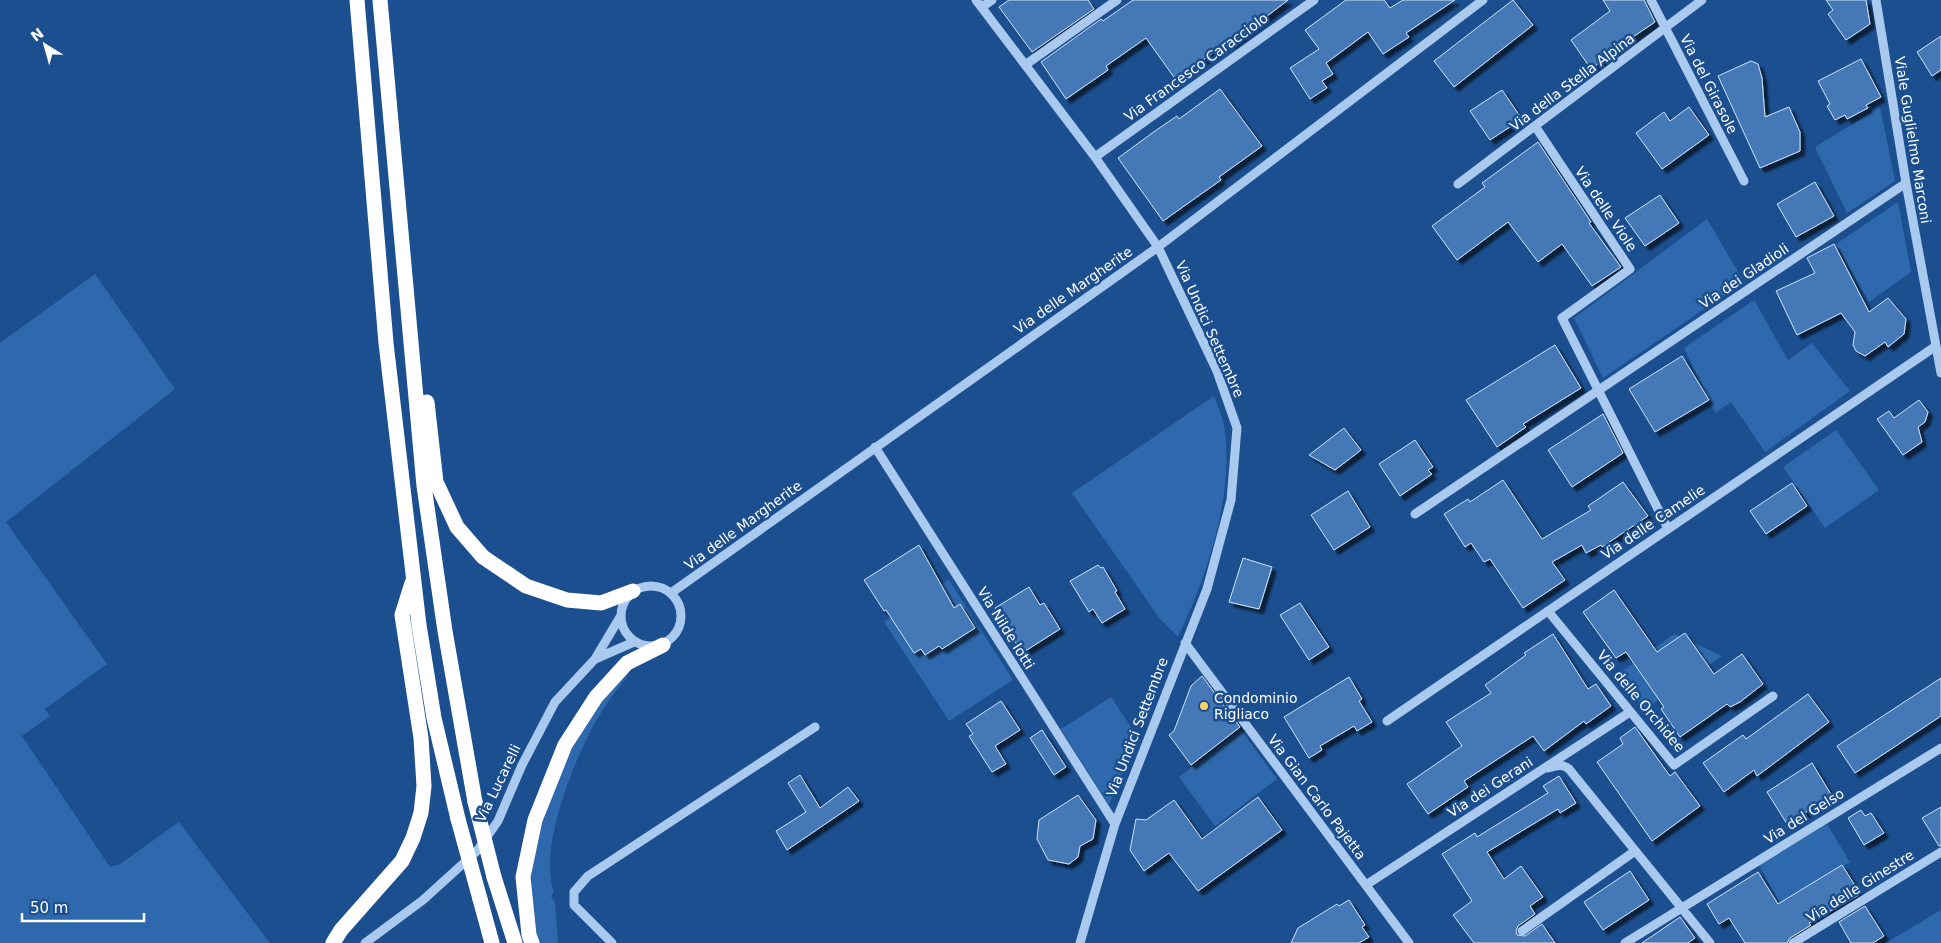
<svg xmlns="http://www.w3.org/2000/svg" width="1941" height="943" font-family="'DejaVu Sans',sans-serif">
<defs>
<filter id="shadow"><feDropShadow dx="4.5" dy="4.5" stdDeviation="1" flood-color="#0009"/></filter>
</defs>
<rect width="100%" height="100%" fill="#1b4f8f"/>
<path fill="#2e69ad" d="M1880,107l15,74 -48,32 -32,-66z
M1898,202l13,70 -42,30 -33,-58z
M1707,219l37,63 -141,96 -29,-60z
M95,274l80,115 -169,133 101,142 -62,45 5,7 -28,20 88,131 10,-3 59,-42 91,121h-270v-600z
M1754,300l34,60 24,-17 38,48 -85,61 -34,-50 -16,11 -31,-65z
M1214,396c3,8 7,17 9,25 14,67 -16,156 -45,216l-18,-18 -88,-126z
M1836,430l43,60 -54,38 -42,-61z
M949,580l64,100 -64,41 -65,-99z
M1674,634l48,22 -77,53 -28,-34z
M630,673c-15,18 -30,39 -41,61 -19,38 -50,117 -35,158l-3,5 4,5 3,41h-19c-6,-23 -11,-52 -7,-76 11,-63 47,-154 98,-194z
M1111,697l26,39 -28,69 -48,-76z
M1241,730l36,49 -62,47 -36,-49z
M1827,824l23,38 -70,43 -21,-40z
M1941,910v33h-55z"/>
<path fill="#4478b7" stroke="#cfe3fa" filter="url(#shadow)" d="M1009,0h79l6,9 -62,43 -33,-45z
M1133,0h155l-57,44 -2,-3 -53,39 -30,-42 -40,28 2,4 -42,29 -25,-37 60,-43 2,2z
M1346,0h38l6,8 13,-8h52l-49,33 3,4 -26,17 -15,-22 -42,31 7,11 -11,7 5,7 -17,11 -20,-31 29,-19 -14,-19z
M1513,0l20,25 -79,62 -20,-26z
M1603,0h41l11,22 -28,19 -36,28 -20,-29 39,-29z
M1826,0h40l4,24 -24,16 -18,-26 5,-4z
M1941,36v34l-9,6 -15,-24z
M1861,59l20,38 -15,8 2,3 -21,11 -2,-4 -10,5 -8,-14 3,-2 -12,-23z
M1751,61l7,3 4,14 3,39 24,-10 11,25v19l-40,17 -42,-92z
M1220,89l42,57 -43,31 2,3 -58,41 -45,-63 37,-27 22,-15 2,3z
M1502,90l20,29 -32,21 -20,-29z
M1689,107l20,28 -47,34 -26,-36 28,-21 6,9z
M1538,142l53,80 -2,1 32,44 -29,19 -30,-42 -24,18 -30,-40 -51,38 -25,-34 53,-39 -3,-4z
M1815,182l19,34 -38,21 -19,-33z
M1660,195l19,28 -34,23 -20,-28z
M1834,244l35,68 19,-14 18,21 -2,15 -16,13 -3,-5 -20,14 -9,-5 -3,-6 2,-13 -14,-19 -44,22 -21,-44 39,-18 -8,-15z
M1555,345l26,43 -58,36 3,3 -29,20 -31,-47z
M1682,356l27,44 -54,32 -26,-43z
M1919,400l9,12 -3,10 -7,5 4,15 -19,13 -26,-36 12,-8 5,7z
M1603,414l20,39 -51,34 -24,-37z
M1344,428l17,22 -26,20 -26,-15z
M1415,440l18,27 -5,3 4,4 -32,22 -21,-32z
M1503,480l39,59 49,-29 -3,-4 35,-24 25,34 -46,31 -1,-2 -15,8 -4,-8 -30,17 13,18 -42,28 -33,-49 -6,3 -13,-19 -6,4 -21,-33 24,-15 2,3z
M1792,483l15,23 -41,28 -16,-23z
M1348,491l22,36 -36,23 -23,-35z
M919,545l35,63 6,-4 15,24 -33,21 -3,-3 -14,9 -4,-6 -7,4 -28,-43 -2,1 -20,-31z
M1243,558l29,9 -13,42 -30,-7z
M1098,565l3,3 2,-1 14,24 -2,1 10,17 -23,14 -9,-14 -4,3 -19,-31z
M1029,587l11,18 4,-2 16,26 -38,24 -27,-45z
M1614,590l43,62 28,-19 29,41 28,-20 21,30 -23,18 -10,5 -3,-3 -47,33 -19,-28 3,-2 -38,-55 -10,6 -33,-46z
M1300,603l29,44 -20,13 -29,-45z
M1553,634l35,55 8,-5 15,22 -25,18 -2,-3 -40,30 -11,-15 -69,45 4,6 -40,27 -21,-30 55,-38 -16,-24 45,-29 -6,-8 41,-30 -2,-2z
M1202,676l38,51 -49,38 -22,-30 5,-4 17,-45z
M1349,677l13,22 -3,2 13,21 -15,9 -3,-5 -34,20 2,4 -13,8 -25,-41z
M1941,678v38l-86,57 -18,-27z
M1808,694l21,28 -72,54 -3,-6 -30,22 -21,-29 40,-28 3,4z
M1001,701l19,29 -25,16 11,18 -14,8 -23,-36 4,-2 -7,-10z
M1635,727l35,49 5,-4 25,34 -48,35 -55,-79 26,-18 -3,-6z
M1042,730l24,37 -12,8 -24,-37z
M1812,763l20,33 -45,28 -20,-32z
M800,775l20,33 28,-21 11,14 -72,49 -11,-19 30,-19 -18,-29z
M1559,776l17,27 -16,10 -2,-4 -71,43 17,27 17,-13 22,31 -13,9 5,8 -17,12 -2,5 1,4 8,1 17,-12 13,19h-81l-21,-28 19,-14 -30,-47 33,-21 2,4 71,-44 -5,-7z
M1078,795l18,25 -3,19 -13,7 -2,11 -9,7 -21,-4 -11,-21 2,-19z
M1258,797l24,33 -84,61 -29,-38 -25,18 -14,-21 6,-31 10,1 28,-20 28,39z
M1941,807v39h-2l-17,-28z
M1861,810l4,6 6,-3 13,20 -20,12 -16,-27z
M1842,865l17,27v3l-50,28 2,2 -21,13 -3,5h-42l-16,-25 -10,6 -12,-20 51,-32 20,32z
M1630,871l19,29 -46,30 -19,-28z
M1349,900l16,25 -3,2 7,10 -10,6h-68l7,-15 39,-24 2,2z
M1865,906l19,30 -11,7h-22l-12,-21z
M1680,917l15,21 -7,5h-46z"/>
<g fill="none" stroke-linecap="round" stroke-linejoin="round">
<path stroke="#a9c9ee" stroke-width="9" d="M976,0l119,157 63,90 59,124 20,57 -6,72 -24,89 -92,235 -35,119
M1651,0l93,181
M1876,0l30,183 35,190
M982,7l10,-7
M1025,65l92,-65
M1535,126l95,143 -68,49 106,211
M1095,157l219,-157
M1458,184l244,-184
M875,447l240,377
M1415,514l491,-331
M621 616a30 30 0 1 1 60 0a30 30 0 1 1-60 0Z
M671,593l487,-346 325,-247
M1548,611l126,154 99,-69
M1185,643l224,300
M595,659l39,-17
M1387,721l549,-375
M1548,768c7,-2 14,-5 21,1l141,174
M1366,885l264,-173
M1522,931l113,-80
M365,943l58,-43 54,-49 21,-30 24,-56 33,-63 40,-43 25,-42
M612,943l-38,-38v-13l14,-16 227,-149
M1625,943l316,-195
M1793,943l148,-91"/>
<path stroke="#fff" stroke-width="15" d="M357,0l29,343 33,282 15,93 24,101
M380,0l44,486 21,145 30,171
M427,402l9,80 21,45 26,30 43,29 41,14 34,3 32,-12
M494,877l21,66
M480,899l12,44
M333,943l8,-13 61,-69 11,-23 8,-25 3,-27 -3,-48 -19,-123 10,-32
M532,943l-3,-8 -6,-58 12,-57 30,-75 31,-48 31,-34 36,-18"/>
<path stroke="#fff" stroke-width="15" d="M475,802l19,75
M458,819l22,80"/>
</g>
<circle fill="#ffd166" stroke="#1b4f8f" stroke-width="2" cx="1204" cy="706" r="5"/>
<g text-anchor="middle" stroke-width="5" stroke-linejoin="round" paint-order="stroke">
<g font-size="14" fill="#fff" stroke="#1b4f8f">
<text transform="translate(1196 67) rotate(-36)" y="5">Via Francesco Caracciolo</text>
<text transform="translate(1572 82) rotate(-37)" y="5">Via della Stella Alpina</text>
<text transform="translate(1709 84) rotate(63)" y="5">Via del Girasole</text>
<text transform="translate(1913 140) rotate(81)" y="5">Viale Guglielmo Marconi</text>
<text transform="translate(1606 209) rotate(56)" y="5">Via delle Viole</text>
<text transform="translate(1744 276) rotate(-34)" y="5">Via dei Gladioli</text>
<text transform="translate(1073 290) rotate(-35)" y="5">Via delle Margherite</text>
<text transform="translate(1210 329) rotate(66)" y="5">Via Undici Settembre</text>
<text transform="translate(1653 522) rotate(-34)" y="5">Via delle Camelie</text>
<text transform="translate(743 525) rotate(-36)" y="5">Via delle Margherite</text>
<text transform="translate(1006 628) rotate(58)" y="5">Via Nilde Iotti</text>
<text transform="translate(1641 701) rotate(50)" y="5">Via delle Orchidee</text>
<text transform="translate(1137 727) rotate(-69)" y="5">Via Undici Settembre</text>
<text transform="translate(498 783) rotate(-64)" y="5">Via Lucarelli</text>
<text transform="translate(1490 787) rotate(-33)" y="5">Via dei Gerani</text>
<text transform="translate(1317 797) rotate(53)" y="5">Via Gian Carlo Pajetta</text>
<text transform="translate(1804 816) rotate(-32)" y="5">Via del Gelso</text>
<text transform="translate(1860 886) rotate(-32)" y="5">Via delle Ginestre</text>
</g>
<g font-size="14" fill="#fff" stroke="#1b4f8f" text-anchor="start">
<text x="1214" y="703">Condominio<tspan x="1214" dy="16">Rigliaco</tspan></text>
</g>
</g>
<g transform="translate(45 45) rotate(323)" stroke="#1b4f8f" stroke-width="4" paint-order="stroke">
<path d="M0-4L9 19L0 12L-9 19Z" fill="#ffffff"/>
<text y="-8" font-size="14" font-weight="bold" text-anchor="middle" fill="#ffffff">N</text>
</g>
<path d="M22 913v8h122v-8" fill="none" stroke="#ffffff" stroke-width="2.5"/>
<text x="30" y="913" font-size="15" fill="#ffffff" stroke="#1b4f8f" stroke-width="4" paint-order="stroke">50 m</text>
</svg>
